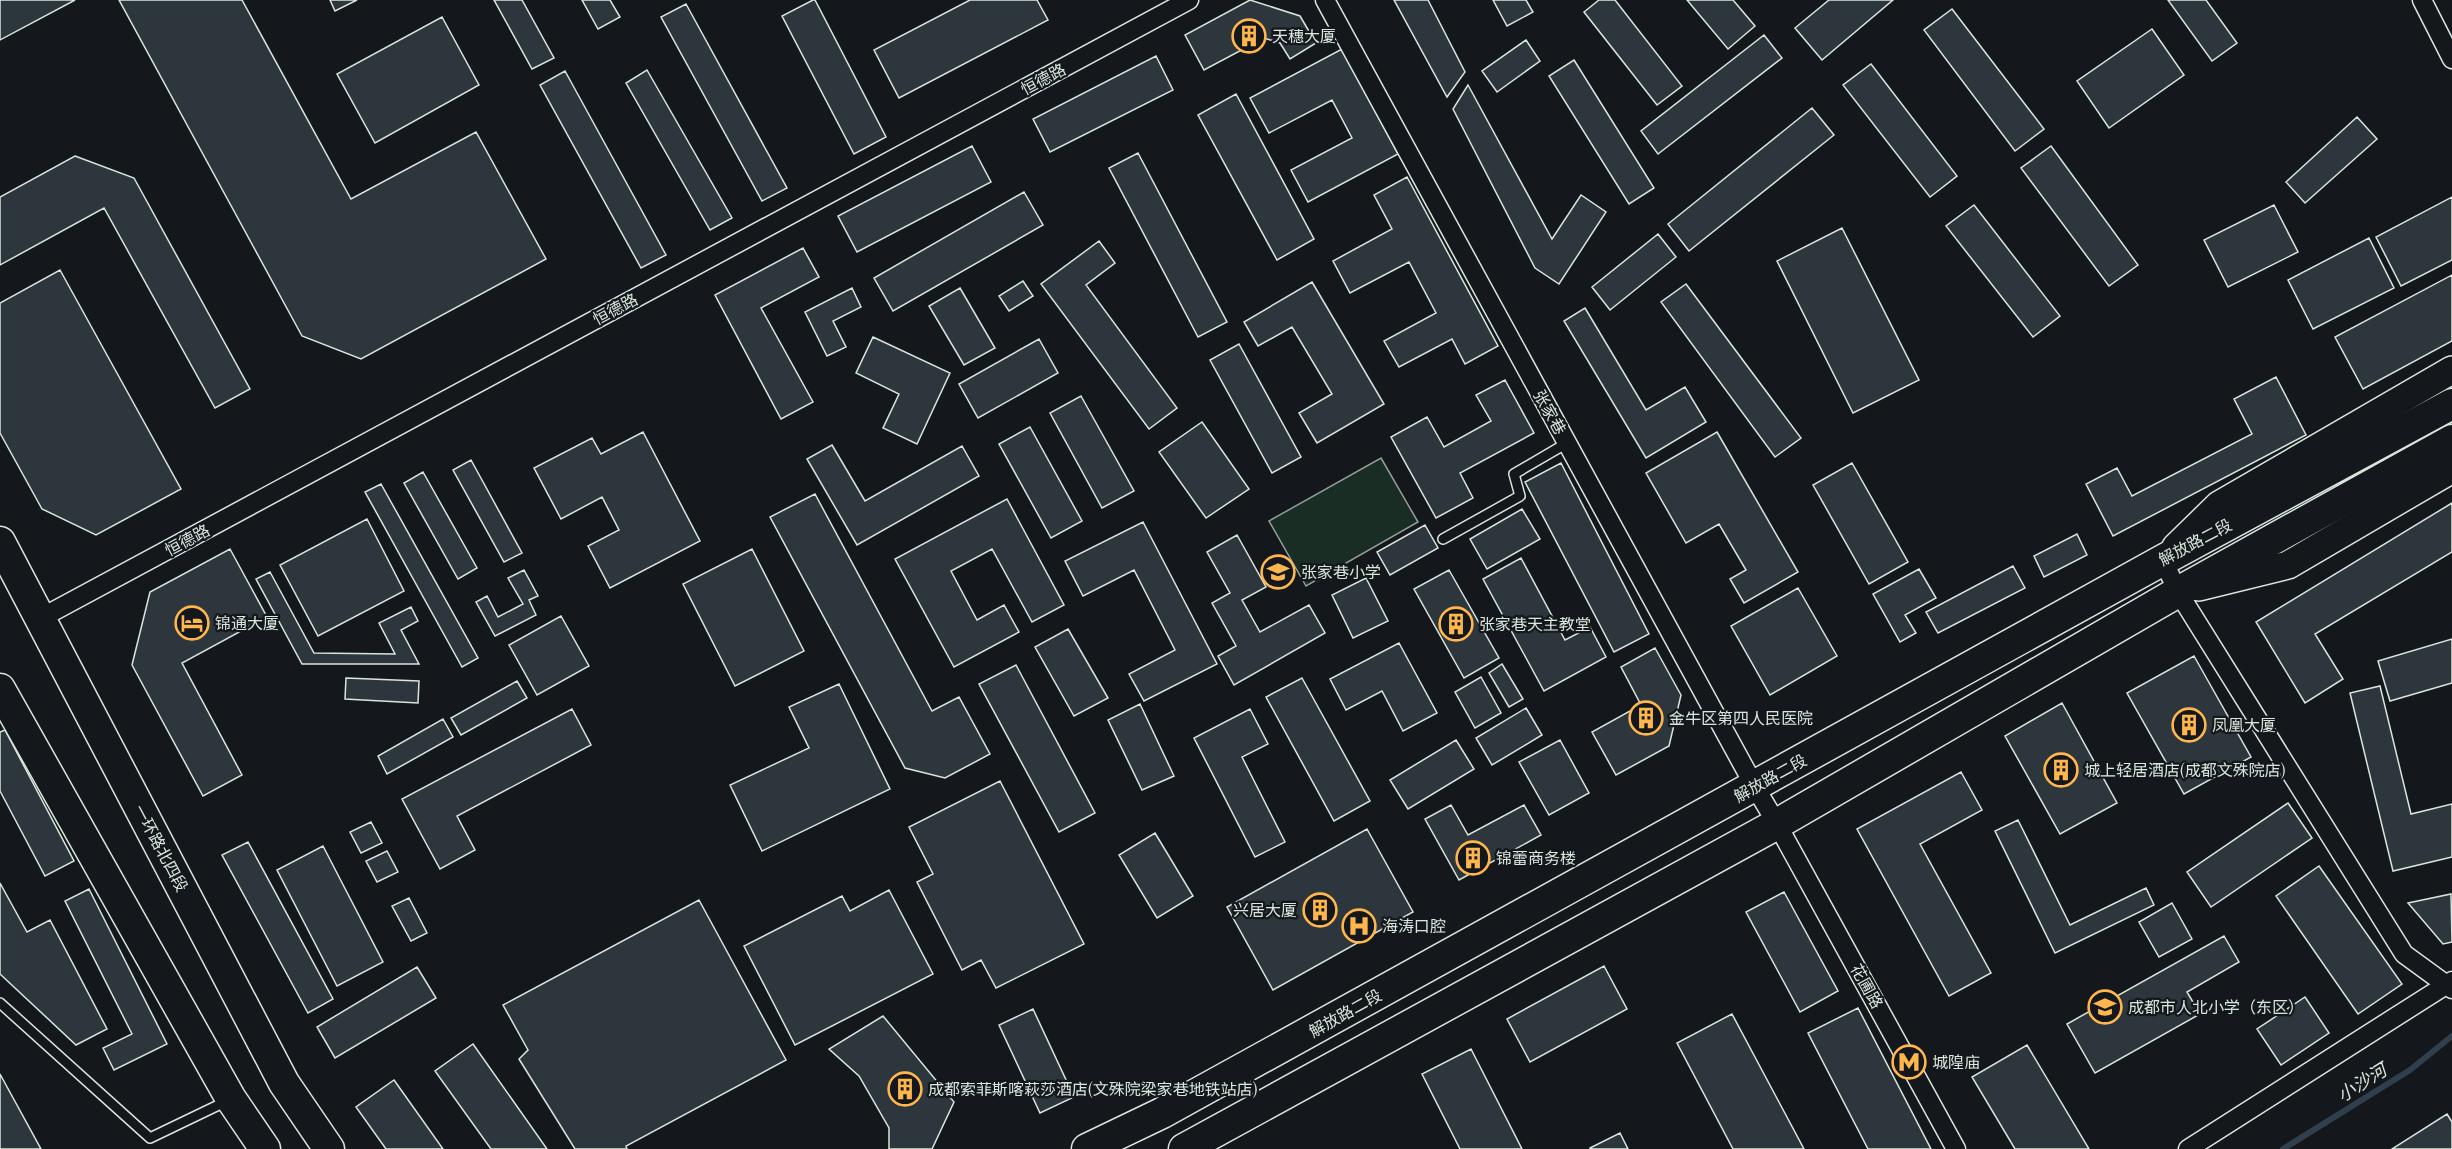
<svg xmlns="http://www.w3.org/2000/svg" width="2452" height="1149" font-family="'Playfair Display','Noto Sans SC',serif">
<rect width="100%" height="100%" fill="#14181c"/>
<path fill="#1a2d24" stroke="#939e99" stroke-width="1.5" d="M1381,458l37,64 -112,64 -37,-65z"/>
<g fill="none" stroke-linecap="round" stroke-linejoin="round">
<path stroke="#2f3f4d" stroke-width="6" d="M2283,1149l127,-79 42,-34"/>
</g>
<path fill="#2c363c" stroke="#d8e6dc" stroke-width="1.5" d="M0,0h75l-75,40z
M119,0h123l109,199 125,-67 70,127 -185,100 -59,-23z
M330,0h27l-22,11z
M494,0h28l32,58 -22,11z
M582,0h28l10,17 -22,12z
M813,0h2l71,137 -32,17 -72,-138z
M970,0h67l11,20 -149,78 -25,-48z
M1250,0l50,16 16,27 -26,16 -10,-16 -16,-5 -60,32 -19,-35z
M1394,0h34l37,72 -18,25z
M1493,0h33l7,12 -26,14z
M1599,0h16l67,86 -25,19 -73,-93z
M1687,0h46l22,26 -27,23z
M1829,0h64l-71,60 -27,-32z
M2168,0h38l31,43 -25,18z
M686,4l101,184 -25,13 -101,-184z
M1952,9l92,120 -29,22 -91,-121z
M442,17l37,68 -104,58 -38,-69z
M2152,29l32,46 -75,53 -32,-47z
M1764,35l18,23 -124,96 -17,-23z
M1526,40l14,21 -43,31 -15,-21z
M1342,49l56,105 -90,48 -17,-32 61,-32 -20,-38 -63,33 -19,-35z
M1156,56l17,34 -123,62 -17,-33z
M1574,60l80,128 -25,16 -80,-128z
M1871,64l86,112 -27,21 -87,-112z
M647,70l85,148 -22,12 -84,-147z
M565,71l101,184 -25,13 -101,-183z
M1468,85l84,154 29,-44 25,17 -47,72 -24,-16 -82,-159z
M1236,94l78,145 -37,21 -79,-145z
M1812,108l22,27 -145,116 -21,-27z
M2357,117l20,22 -72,64 -19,-21z
M972,146l19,36 -134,70 -19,-36z
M2051,146l87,119 -29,21 -88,-118z
M1138,153l89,169 -29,15 -89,-169z
M75,156l59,22 116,211 -35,19 -111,-200 -104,57v-68z
M1407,177l91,169 -33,18 -13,-25 -53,28 -15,-26 52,-28 -27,-51 -59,31 -17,-32 59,-32 -18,-34z
M1024,192l19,33 -150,86 -19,-33z
M2452,197v63l-51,26 -25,-49z
M1974,205l86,111 -27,21 -87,-111z
M2274,205l24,47 -70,35 -24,-47z
M1842,228l77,152 -66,33 -76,-152z
M1658,234l18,23 -66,53 -18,-23z
M2369,238l25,50 -81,41 -25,-49z
M1099,241l16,22 -29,22 91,123 -28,21 -108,-145z
M803,248l16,29 -58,31 52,94 -32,17 -66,-124z
M60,270l121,219 -85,46 -54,-26 -42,-76v-130z
M2452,275v66l-89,48 -28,-52z
M1023,281l10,15 -24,15 -10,-15z
M1312,282l72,122 -67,39 -18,-30 33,-19 -40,-67 -34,19 -14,-24z
M1686,284l115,154 -26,19 -114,-155z
M852,288l9,19 -28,14 13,26 -19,9 -22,-44z
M960,288l35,60 -31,17 -35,-59z
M1585,308l61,102 39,-23 21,35 -60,36 -82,-137z
M873,337l77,36 -33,71 -34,-16 16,-34 -43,-21z
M1039,339l19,34 -80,45 -19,-34z
M1239,344l62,113 -29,16 -62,-113z
M2276,377l30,58 -193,101 -27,-52 31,-16 15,28 120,-62 -18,-35z
M1505,380l29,53 -74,40 13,25 -37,20 -45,-81 36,-20 17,30 47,-26 -15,-26z
M1081,396l53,95 -32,17 -52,-95z
M1202,422l47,67 -43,29 -47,-66z
M1030,427l52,94 -31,17 -52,-94z
M643,432l57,109 -90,47 -22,-42 31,-16 -17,-33 -41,22 -27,-51 58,-30 9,16z
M1717,432l81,140 -54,31 -14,-24 16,-9 -27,-46 -33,19 -40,-70z
M832,445l33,56 97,-55 17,30 -122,69 -50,-86z
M471,460l51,93 -18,9 -51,-92z
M1561,463l88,171 -35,18 -89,-170z
M1852,463l56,99 -39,22 -56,-99z
M423,472l54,96 -19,11 -54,-96z
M381,484l97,174 -16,9 -97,-175z
M815,494l117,217 27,-14 31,57 -45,24 -40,-10 -135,-251z
M1007,499l57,106 -32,17 -40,-73 -41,22 26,49 27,-15 15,27 -65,35 -59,-108z
M2452,503v49l-137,82 28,45 -38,24 -49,-81z
M1522,509l18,30 -53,30 -17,-30z
M367,519l37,72 -86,45 -38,-71z
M1143,522l74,142 -73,37 -15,-27 46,-24 -41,-80 -51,26 -18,-35z
M1425,525l13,23 -48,27 -13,-23z
M2077,534l10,21 -43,22 -10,-21z
M1237,535l29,52 -24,13 18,32 49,-27 16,28 -91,52 -16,-29 18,-10 -24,-43 18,-10 -23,-41z
M230,549l37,68 -85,46 60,112 -39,21 -71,-131 18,-73z
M752,549l52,102 -69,35 -52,-102z
M1521,558l44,82 25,-13 16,30 -62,34 -61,-112z
M2013,566l12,22 -87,45 -12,-21z
M1919,569l17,29 -31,17 11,18 -16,9 -27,-48z
M524,570l14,26 -9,4 7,15 -41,21 -19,-34 11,-6 11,21 25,-13 -15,-26z
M1449,570l50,88 -35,20 -50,-89z
M270,572l44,81 81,1 -16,-31 32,-16 7,14 -17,9 18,34h-117l-46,-85z
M1366,578l22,43 -35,17 -21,-43z
M1798,588l39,68 -67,39 -39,-69z
M561,616l28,50 -52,29 -28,-50z
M1068,629l40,69 -34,18 -39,-69z
M2452,639v44l-62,18 -12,-40z
M1399,643l38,70 -34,18 -21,-40 -36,19 -16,-31z
M1655,648l26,47 -12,51 -53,29 -24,-43 49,-27 -20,-38z
M2194,656l57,101 -67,37 -57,-101z
M1502,664l21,35 -14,8 -20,-34z
M1016,665l79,148 -36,19 -80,-148z
M1481,677l20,36 -26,15 -20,-36z
M346,678l73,3 -1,22 -73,-4z
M1302,678l68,123 -36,20 -68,-124z
M517,681l10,17 -66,37 -10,-17z
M839,684l51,105 -128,62 -32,-66 79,-37 -20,-41z
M2380,686l31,128 41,-10v53l-59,14 -43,-178z
M2062,703l55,100 -57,31 -55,-98z
M1140,704l34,72 -32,14 -34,-70z
M1526,708l16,27 -50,30 -16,-27z
M572,709l19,36 -134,71 18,34 -35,19 -38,-70z
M1250,709l18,35 -26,13 43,85 -30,15 -61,-119z
M443,719l10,18 -66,37 -9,-18z
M5,730l69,131 -29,15 -45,-85v-59z
M1456,740l18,29 -66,40 -18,-29z
M1560,740l29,53 -40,22 -30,-53z
M1961,772l21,38 -62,34 71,129 -42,23 -92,-167z
M1000,781l84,163 -88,44 -15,-28 -19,10 -45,-88 16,-8 -24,-47z
M2288,803l24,35 -101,69 -24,-35z
M1451,805l17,30 56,-30 17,30 -82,45 -34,-61z
M2018,820l52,105 76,-37 8,17 -99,48 -60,-122z
M371,822l11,21 -21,10 -11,-21z
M1367,829l46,83 -140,78 -46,-83z
M1155,833l38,63 -36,22 -38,-63z
M248,842l85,157 -25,14 -86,-158z
M323,846l60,116 -46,24 -60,-116z
M387,851l11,21 -21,10 -11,-21z
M2319,866l83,118 -44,30 -82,-118z
M0,883l27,49 23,-12 57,109 -31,16 -76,-71z
M89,889l78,155 -53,26 -11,-22 29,-14 -67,-133z
M889,890l44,84 -138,71 -51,-99 98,-50 8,15z
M1784,892l54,99 -38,21 -54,-100z
M2451,894l1,48 -9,2 -35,-41z
M409,898l18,35 -16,8 -19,-35z
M699,900l87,160 -160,86 1,3h-52l-56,-90 9,-9 -25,-45z
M2172,903l20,36 -33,18 -20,-35z
M2224,936l15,26 -52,30 13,22 -105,59 -28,-49z
M1604,966l23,43 -97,53 -23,-43z
M417,967l19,31 -101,60 -18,-31z
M2305,997l24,36 -48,32 -24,-36z
M1858,1008l73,141h-63l-60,-116z
M1033,1009l41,88 -34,16 -41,-88z
M1732,1014l72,135h-71l-56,-106z
M883,1016l71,86 -22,47h-43v-21l-30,-52 -30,-27z
M473,1044l74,105h-56l-56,-78z
M2027,1045l62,104h-74l-43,-72z
M1471,1049l51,100h-62l-38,-75z
M0,1074l41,75h-41z
M394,1080l49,69h-57l-30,-42z
M2447,1114l5,8v27h-60z
M1620,1133l8,16h-38v-1z"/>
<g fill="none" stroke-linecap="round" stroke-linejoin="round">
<defs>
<path id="lane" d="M1443,539l77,-43 -6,-22 53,-31
M0,1003l150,135 79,-38"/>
<path id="street" d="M1325,0l430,787 22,37 179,325
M2422,0l30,59
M2163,560l15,32 226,362 48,35
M41,618l1148,-618
M2188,1149l264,-168"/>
<path id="secondary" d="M2176,547l43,-42 233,-135
M2199,587l89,-22 164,-96"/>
<path id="primary" d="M0,542l284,541 45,66
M0,689l231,410 34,50
M1087,1149l75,-36 1001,-553 289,-156
M1184,1149l593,-325 401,-232 274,-152"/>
</defs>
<use href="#lane" stroke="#d8e6dc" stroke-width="12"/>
<use href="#street" stroke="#d8e6dc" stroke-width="21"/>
<use href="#secondary" stroke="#d8e6dc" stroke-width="30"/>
<use href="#primary" stroke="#d8e6dc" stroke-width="33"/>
<use href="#lane" stroke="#14181c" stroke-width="9"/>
<use href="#street" stroke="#14181c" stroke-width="18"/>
<use href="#secondary" stroke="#14181c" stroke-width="27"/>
<use href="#primary" stroke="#14181c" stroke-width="30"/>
</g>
<defs>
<symbol id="building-ring" viewBox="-11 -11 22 22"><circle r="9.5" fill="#14181c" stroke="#ffb74d" stroke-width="1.5"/><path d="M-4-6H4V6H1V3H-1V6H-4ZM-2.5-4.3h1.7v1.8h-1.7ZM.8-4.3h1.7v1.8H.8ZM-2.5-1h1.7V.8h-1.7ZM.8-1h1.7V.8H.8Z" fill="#ffb74d"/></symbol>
<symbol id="school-ring" viewBox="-11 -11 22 22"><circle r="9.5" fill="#14181c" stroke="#ffb74d" stroke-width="1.5"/><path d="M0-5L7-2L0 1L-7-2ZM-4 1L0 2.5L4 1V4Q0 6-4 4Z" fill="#ffb74d"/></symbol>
<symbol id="hotel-ring" viewBox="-11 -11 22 22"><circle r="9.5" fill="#14181c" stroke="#ffb74d" stroke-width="1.5"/><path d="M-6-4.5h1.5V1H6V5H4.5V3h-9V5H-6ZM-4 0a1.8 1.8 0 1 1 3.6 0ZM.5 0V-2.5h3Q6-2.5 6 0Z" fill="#ffb74d"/></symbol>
<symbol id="hospital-ring" viewBox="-11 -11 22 22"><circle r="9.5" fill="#14181c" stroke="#ffb74d" stroke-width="1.5"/><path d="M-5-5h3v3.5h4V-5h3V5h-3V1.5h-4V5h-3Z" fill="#ffb74d"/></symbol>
<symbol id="metro-ring" viewBox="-11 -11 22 22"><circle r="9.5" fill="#14181c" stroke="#ffb74d" stroke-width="1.5"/><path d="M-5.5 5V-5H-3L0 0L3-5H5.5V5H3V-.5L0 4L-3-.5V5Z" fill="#ffb74d"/></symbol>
</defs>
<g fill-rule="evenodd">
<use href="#building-ring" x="1230" y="17" width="38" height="38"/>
<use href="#school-ring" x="1259" y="553" width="38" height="38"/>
<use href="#hotel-ring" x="173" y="604" width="38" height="38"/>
<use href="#building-ring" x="1437" y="605" width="38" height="38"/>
<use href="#building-ring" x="1627" y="699" width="38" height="38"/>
<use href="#building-ring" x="2170" y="706" width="38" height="38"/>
<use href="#building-ring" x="2042" y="751" width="38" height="38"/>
<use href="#building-ring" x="1454" y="839" width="38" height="38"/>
<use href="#building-ring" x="1301" y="891" width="38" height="38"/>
<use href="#hospital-ring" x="1340" y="907" width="38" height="38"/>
<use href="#school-ring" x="2086" y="988" width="38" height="38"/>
<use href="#metro-ring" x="1890" y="1043" width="38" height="38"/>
<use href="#building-ring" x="886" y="1070" width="38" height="38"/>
</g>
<g text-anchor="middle" stroke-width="4.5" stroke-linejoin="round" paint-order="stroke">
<g font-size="16" fill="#d8e6dc" stroke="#14181c" text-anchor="start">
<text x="1272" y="42">天穗大厦</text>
<text x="1301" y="578">张家巷小学</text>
<text x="215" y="629">锦通大厦</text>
<text x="1479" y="630">张家巷天主教堂</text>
<text x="1669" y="724">金牛区第四人民医院</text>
<text x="2212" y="731">凤凰大厦</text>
<text x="2084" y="776">城上轻居酒店(成都文殊院店)</text>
<text x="1496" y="864">锦蕾商务楼</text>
<text x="1297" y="916" text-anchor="end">兴居大厦</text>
<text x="1382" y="932">海涛口腔</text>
<text x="2128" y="1013">成都市人北小学（东区）</text>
<text x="1932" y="1068">城隍庙</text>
<text x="928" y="1095">成都索菲斯喀萩莎酒店(文殊院梁家巷地铁站店)</text>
</g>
<g font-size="16" fill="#d8e6dc" stroke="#14181c">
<text transform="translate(1043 79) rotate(-28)" y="6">恒德路</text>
<text transform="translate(615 309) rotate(-28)" y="6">恒德路</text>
<text transform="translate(1550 412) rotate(61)" y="6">张家巷</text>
<text transform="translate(187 540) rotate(-28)" y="6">恒德路</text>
<text transform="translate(2195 542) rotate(-28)" y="6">解放路二段</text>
<text transform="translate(1770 778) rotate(-29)" y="6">解放路二段</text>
<text transform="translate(161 848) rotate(62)" y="6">一环路北四段</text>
<text transform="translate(1867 986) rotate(61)" y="6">花圃路</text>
<text transform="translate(1345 1013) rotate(-29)" y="6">解放路二段</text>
</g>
<g font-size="18" font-style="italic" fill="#d8e6dc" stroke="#14181c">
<text transform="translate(2362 1083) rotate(-32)" y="6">小沙河</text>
</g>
</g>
</svg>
